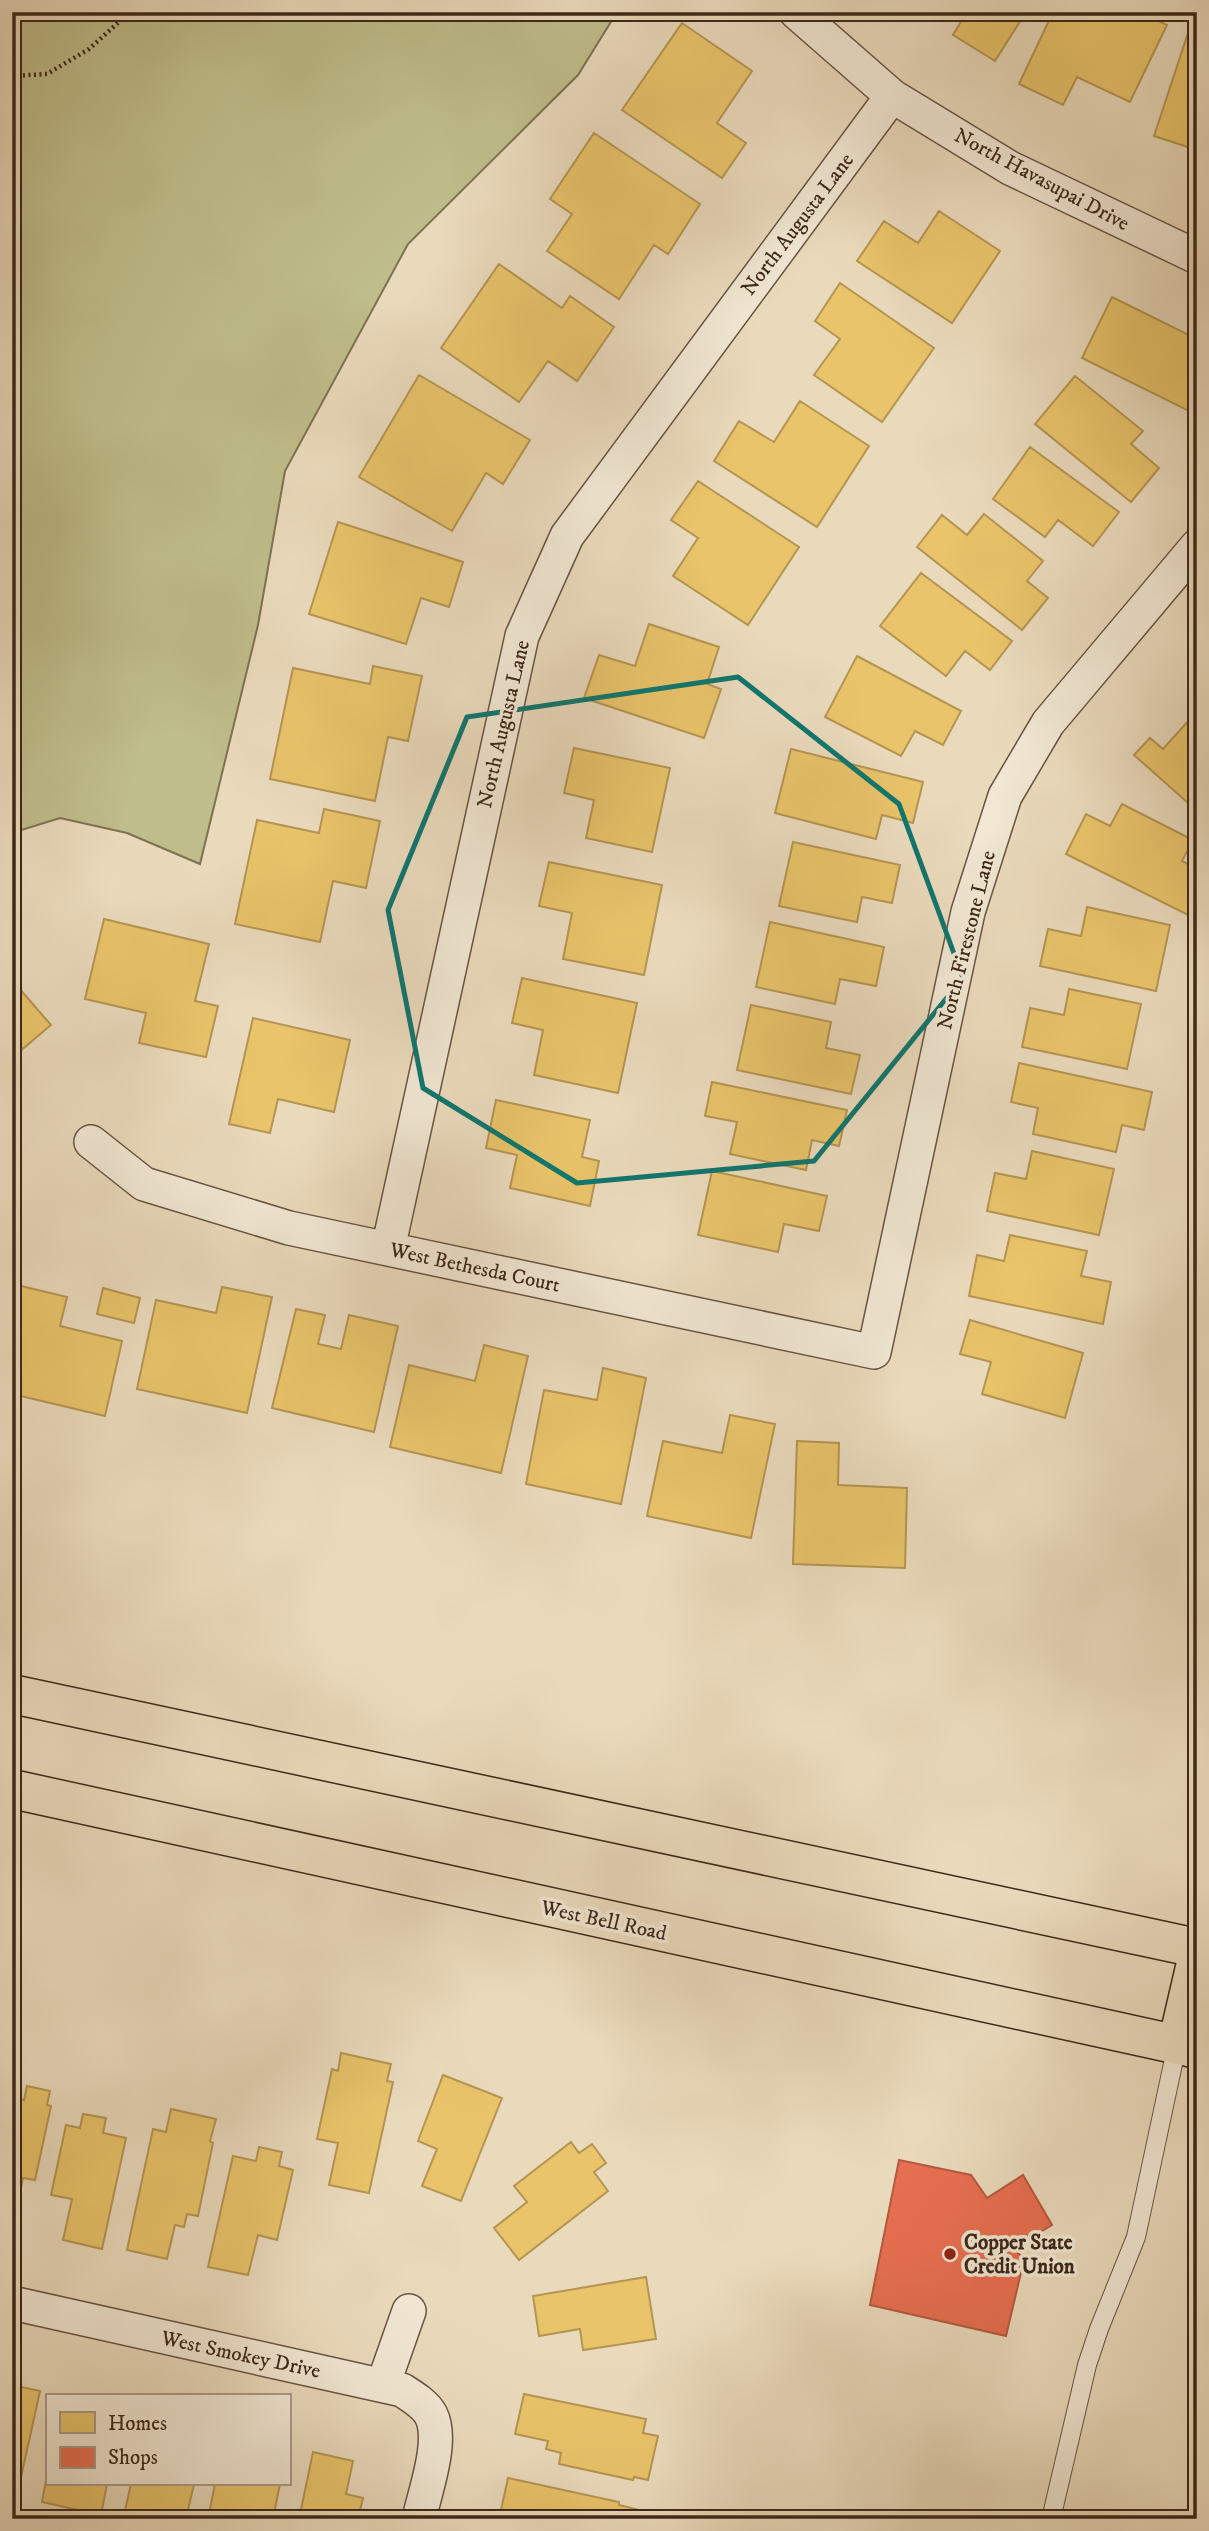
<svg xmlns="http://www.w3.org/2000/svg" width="1209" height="2531" font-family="'IM FELL DW Pica',serif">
<rect width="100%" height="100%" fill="#eadabc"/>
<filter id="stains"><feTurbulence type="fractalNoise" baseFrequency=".00286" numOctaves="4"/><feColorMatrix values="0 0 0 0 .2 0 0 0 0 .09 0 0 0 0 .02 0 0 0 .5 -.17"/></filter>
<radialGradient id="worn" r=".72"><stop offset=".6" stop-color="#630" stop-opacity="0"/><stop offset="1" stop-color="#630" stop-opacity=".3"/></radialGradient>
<path fill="#bfbd8b" stroke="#7e7252" stroke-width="2" d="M12,12h605l-39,63 -170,169 -123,227 -27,154 -58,239 -73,-31 -67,-15 -48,15z"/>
<path fill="#e9c46a" stroke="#b59552" stroke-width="2" d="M961,12h65l-31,49 -42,-26 12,-20z
M1053,12h87l27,13 -37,77 -53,-25 -14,28 -44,-21z
M682,23l70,48 -35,52 29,20 -24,35 -100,-68z
M1187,36l10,3v111l-43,-14z
M594,133l106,71 -32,50 -14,-9 -35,54 -72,-48 25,-37 -22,-15z
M939,211l61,40 -48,72 -95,-62 27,-40 34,22z
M499,264l63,44 8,-12 44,31 -37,54 -29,-20 -29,41 -78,-54z
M840,283l94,65 -52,74 -68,-47 26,-36 -25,-18z
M1112,297l85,42v25l-5,9 5,3v39l-115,-57z
M419,375l111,65 -27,44 -17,-11 -34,58 -93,-54z
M1075,376l68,55 -12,13 28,24 -28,34 -96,-78z
M800,401l69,45 -52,81 -103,-66 25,-40 35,21z
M1030,447l89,65 -26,34 -35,-26 -13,17 -52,-38z
M698,481l101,66 -51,78 -75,-49 25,-38 -27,-18z
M984,514l59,47 -16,20 21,17 -26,32 -105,-83 25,-32 25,20z
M338,522l125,40 -14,45 -28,-9 -15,46 -97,-30z
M921,573l91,68 -22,29 -25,-19 -19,25 -66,-50z
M649,624l70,23 -12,37 14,5 -17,49 -120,-40 15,-43 36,11z
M857,656l104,55 -18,34 -28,-14 -14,25 -76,-39z
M373,666l49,10 -14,65 -20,-4 -13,64 -105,-22 23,-111 77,16z
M1191,718l6,5v88l-63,-56 16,-17 13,11z
M574,748l96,20 -18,84 -66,-14 8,-38 -30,-7z
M791,749l132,33 -10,41 -31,-8 -6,24 -101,-26z
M1122,804l71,36 -11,21 15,8v29l-9,17 -122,-61 20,-40 24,12z
M324,809l56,12 -14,67 -33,-7 -13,61 -85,-18 22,-104 62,13z
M793,842l107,23 -8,38 -30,-6 -5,25 -78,-16z
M549,862l113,23 -18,90 -81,-16 9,-46 -33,-7z
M1087,907l83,18 -14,66 -116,-25 8,-37 33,7z
M104,919l105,25 -14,57 23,5 -12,51 -67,-14 7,-30 -61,-14z
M770,922l114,25 -8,39 -36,-7 -5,25 -79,-17z
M522,978l115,25 -19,90 -84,-18 9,-45 -31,-7z
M12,980l39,45 -39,33z
M1069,989l72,15 -14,65 -105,-22 8,-39 34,7z
M751,1005l80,17 -5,26 34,7 -9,39 -114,-24z
M253,1018l97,22 -16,72 -56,-13 -8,34 -41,-9z
M1019,1063l133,29 -8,38 -22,-5 -6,27 -83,-18 5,-26 -27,-6z
M712,1082l135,28 -8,36 -27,-6 -6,30 -76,-16 7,-32 -32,-6z
M496,1100l94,20 -8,37 17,4 -9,45 -80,-18 7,-33 -31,-7z
M1032,1151l82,18 -15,66 -112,-24 8,-38 31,6z
M712,1171l115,25 -8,35 -35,-7 -6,28 -80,-17z
M1010,1235l77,16 -6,25 30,6 -8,42 -134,-28 8,-41 27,6z
M17,1285l50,12 -7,29 62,15 -17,75 -93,-22v-89z
M222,1287l50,10 -25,116 -110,-24 19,-89 60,13z
M103,1288l37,10 -6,25 -37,-9z
M296,1309l29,6 -7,29 23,5 8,-34 49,11 -24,106 -102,-24z
M970,1320l113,33 -18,65 -83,-24 9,-32 -31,-8z
M484,1345l44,11 -27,117 -111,-26 19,-82 66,16z
M603,1368l43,10 -25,126 -95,-20 18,-94 53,10z
M730,1415l45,9 -24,114 -104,-22 16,-75 59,12z
M797,1441l42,2 -1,42 69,3 -2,80 -112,-4z
M341,2053l50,11 -4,17 6,1 -24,111 -40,-8 9,-42 -21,-4 15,-70 6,2z
M443,2075l59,23 -41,103 -39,-15 15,-37 -19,-8z
M27,2086l23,5 -3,14 4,1 -16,74 -12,-2 -3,14 -8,-1v-93l12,2z
M171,2109l45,10 -6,22 3,2 -15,73 -11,-2 -3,13 -9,-2 -8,34 -40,-9 26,-121 13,3z
M83,2114l23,4 -3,15 23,5 -24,111 -39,-9 9,-41 -21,-4 15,-70 14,3z
M571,2142l8,11 13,-9 14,19 -12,9 14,19 -89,69 -25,-32 33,-26 -13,-16z
M259,2147l23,5 -3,14 14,4 -16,70 -19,-5 -10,40 -40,-8 25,-111 23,5z
M646,2277l10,62 -73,11 -3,-21 -41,7 -6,-40z
M12,2385l28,6 -24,109h-4z
M524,2394l122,25 -3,14 15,3 -10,44 -14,-3 -1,3 -74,-16 2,-11 -15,-4 2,-8 -33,-7z
M313,2452l40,9 -7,33 17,4 -5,21h-59z
M47,2475v9h60l-6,31 -59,-13z
M508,2478l111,24v3l20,5 -2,9h-138z
M131,2484h63l-8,35h-63z
M215,2484h65l-7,35h-65z"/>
<path fill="#e76f51" stroke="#b45a40" stroke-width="2" d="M899,2160l72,15 16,23 36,-23 29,50 -38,23 10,12 -18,76 -136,-31z"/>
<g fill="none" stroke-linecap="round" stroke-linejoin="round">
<defs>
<path id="service" d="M1051,2519l36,-154 12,-36 37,-92 41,-192"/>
<path id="minor" d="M796,12l96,84 118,72 187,89
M91,1142l53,42 145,44 585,124 94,-440 37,-116 43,-73 149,-177
M388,1249l134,-613 45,-100 325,-440
M12,2303l390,87c11,7 23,14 29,25 13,26 -6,76 -12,104
M383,2385l26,-74"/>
<path id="primary" d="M12,1694l1185,254
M12,1789l1185,260
M1177,2045l20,-86"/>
</defs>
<use href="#service" stroke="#685442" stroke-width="20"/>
<use href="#minor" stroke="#685442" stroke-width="36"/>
<use href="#primary" stroke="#3c2819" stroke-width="41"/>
<path stroke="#3c2819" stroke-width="4.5" stroke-dasharray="2 3.5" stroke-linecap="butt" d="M12,76l35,-2 42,-25 41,-37"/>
<use href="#service" stroke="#f1e7d3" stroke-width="18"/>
<use href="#minor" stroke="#f1e7d3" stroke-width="33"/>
<use href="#primary" stroke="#eadabc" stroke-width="38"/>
</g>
<path fill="none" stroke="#0f766e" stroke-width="5" stroke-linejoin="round" d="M738,677l161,127 64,174 -149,183 -237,22 -154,-95 -35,-178 79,-193z"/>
<circle fill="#8f2418" stroke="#f1e7d3" stroke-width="2.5" cx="950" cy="2254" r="7"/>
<g text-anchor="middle" stroke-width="7" stroke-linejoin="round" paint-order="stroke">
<g font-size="21" fill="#3c2819" stroke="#f1e7d3">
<text transform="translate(1042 179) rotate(28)" y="7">North Havasupai Drive</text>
<text transform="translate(797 224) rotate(-53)" y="7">North Augusta Lane</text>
<text transform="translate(503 724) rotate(-77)" y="7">North Augusta Lane</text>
<text transform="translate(966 940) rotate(-76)" y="7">North Firestone Lane</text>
<text transform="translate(475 1267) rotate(12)" y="7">West Bethesda Court</text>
<text transform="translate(604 1920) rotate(12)" y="7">West Bell Road</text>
<text transform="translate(241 2354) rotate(12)" y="7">West Smokey Drive</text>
</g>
<g font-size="21" font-weight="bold" fill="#3c2819" stroke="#f1e7d3" text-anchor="start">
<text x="964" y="2249">Copper State<tspan x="964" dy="24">Credit Union</tspan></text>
</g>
</g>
<rect width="1209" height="2531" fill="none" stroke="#eadabc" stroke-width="42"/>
<rect x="14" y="14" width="1181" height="2503" fill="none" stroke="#3c2819" stroke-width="3.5"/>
<rect x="21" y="21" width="1167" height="2489" fill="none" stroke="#3c2819" stroke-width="2"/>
<rect x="46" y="2394" width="245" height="91" fill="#f1e7d3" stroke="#a99b89" stroke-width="2"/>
<rect x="60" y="2412" width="35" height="21" fill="#e9c46a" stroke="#a99b89" stroke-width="2"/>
<text x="108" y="2430" font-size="21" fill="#3c2819">Homes</text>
<rect x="60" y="2447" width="35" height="21" fill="#e76f51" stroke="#a99b89" stroke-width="2"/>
<text x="108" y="2464" font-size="21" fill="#3c2819">Shops</text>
<rect width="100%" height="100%" filter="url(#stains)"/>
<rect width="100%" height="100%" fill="url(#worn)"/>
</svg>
